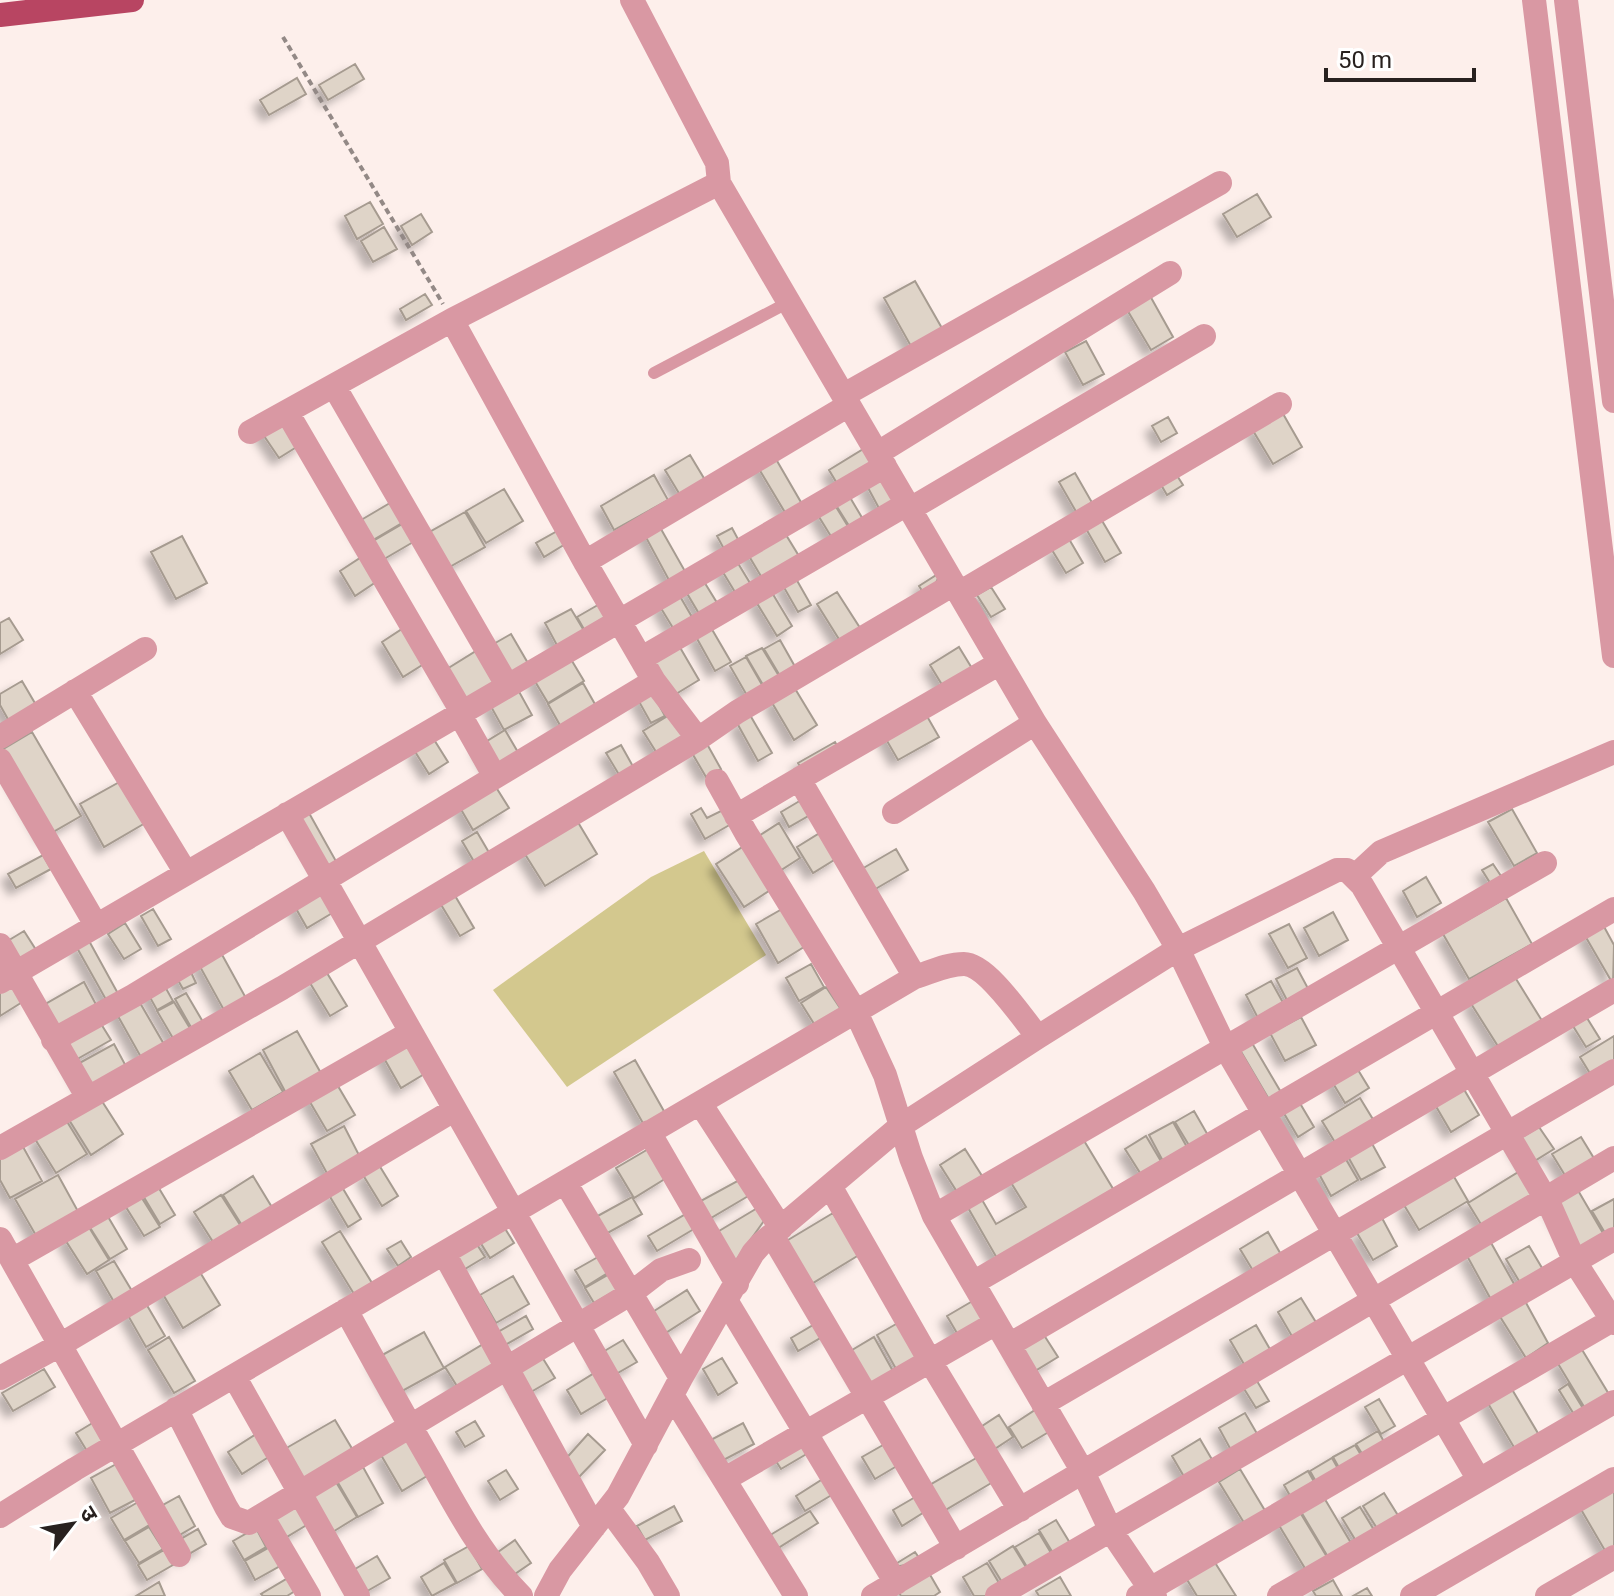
<svg xmlns="http://www.w3.org/2000/svg" width="1614" height="1596" font-family="Roboto,'Noto Sans Devanagari',sans-serif">
<defs>
<filter id="shadow"><feDropShadow dx="-7" dy="7" stdDeviation="4" flood-color="#0004"/></filter>
</defs>
<rect width="100%" height="100%" fill="#fdefeb"/>
<path fill="#d3c88e" d="M704,851l62,104 -199,132 -74,-97 158,-113z"/>
<path fill="#dfd4c8" stroke="#a69b90" stroke-width="2" filter="url(#shadow)" d="M355,64l9,15 -36,21 -9,-15z
M297,78l9,16 -37,21 -9,-15z
M1257,194l14,23 -34,20 -14,-23z
M370,202l13,22 -26,15 -12,-23z
M421,214l11,18 -20,13 -11,-19z
M384,227l13,22 -24,13 -12,-21z
M915,281l28,49 -31,18 -28,-50z
M425,294l7,11 -26,15 -6,-11z
M1149,294l24,43 -22,13 -25,-42z
M1086,341l18,33 -21,11 -18,-33z
M1282,412l20,35 -29,17 -21,-35z
M284,415l19,28 -24,15 -19,-28z
M1168,417l9,16 -16,9 -9,-16z
M865,448l9,15 -36,22 -9,-15z
M773,454l29,50 -16,10 -30,-50z
M690,455l15,25 -25,15 -15,-25z
M1075,473l19,33 -16,9 -19,-33z
M883,474l16,28 -18,10 -15,-28z
M1176,474l7,11 -16,10 -7,-12z
M654,475l14,25 -54,30 -13,-24z
M504,489l19,32 -37,22 -20,-32z
M848,494l16,27 -13,8 -17,-27z
M395,500l12,20 -39,23 -12,-20z
M833,502l16,26 -17,10 -16,-26z
M465,512l20,35 -39,22 -20,-35z
M1101,519l20,34 -16,9 -20,-35z
M657,522l29,51 -16,9 -28,-52z
M404,523l11,18 -36,21 -11,-18z
M732,528l7,13 -15,8 -7,-13z
M559,530l8,13 -23,14 -8,-14z
M783,530l19,31 -37,22 -19,-32z
M182,536l25,47 -31,16 -25,-47z
M1069,539l14,24 -17,10 -14,-23z
M363,556l16,24 -24,16 -15,-25z
M736,560l17,28 -15,9 -17,-28z
M941,572l-13,28 -9,-14z
M795,577l16,28 -13,7 -16,-28z
M703,580l16,26 -18,11 -16,-27z
M991,587l14,22 -14,8 -14,-22z
M771,591l21,35 -15,10 -22,-36z
M837,592l25,39 -20,13 -25,-40z
M678,593l14,24 -19,11 -14,-23z
M603,602l8,14 -26,15 -8,-14z
M571,609l15,25 -27,15 -14,-26z
M9,618l14,22 -23,14v-31z
M710,626l21,36 -16,9 -20,-36z
M405,627l22,35 -24,15 -21,-35z
M511,634l18,31 -21,12 -18,-31z
M780,640l18,32 -15,9 -19,-32z
M678,644l21,36 -28,17 -22,-36z
M959,647l14,23 -29,18 -14,-23z
M762,648l20,33 -16,9 -20,-34z
M476,651l20,33 -34,21 -20,-33z
M569,656l15,25 -36,22 -15,-25z
M746,657l19,33 -16,9 -19,-33z
M22,681l14,24 -27,16 -9,-16v-11z
M583,683l13,23 -35,21 -13,-23z
M794,687l23,38 -23,15 -23,-39z
M517,688l15,27 -28,15 -15,-27z
M651,690l14,26 -14,7 -14,-25z
M924,711l15,26 -41,23 -15,-26z
M671,714l15,25 -28,16 -15,-24z
M750,715l22,38 -14,8 -21,-38z
M505,730l14,24 -26,16 -14,-24z
M32,732l49,84 -35,20 -46,-85z
M433,738l15,24 -19,12 -15,-24z
M835,742l5,9 -37,20 -5,-8z
M707,744l14,25 -15,8 -14,-24z
M621,745l14,25 -14,8 -15,-25z
M123,780l24,42 -43,25 -24,-43z
M494,784l15,24 -36,22 -14,-24z
M808,796l9,15 -28,16 -8,-15z
M701,808l6,10 18,-9 8,14 -28,16 -14,-25z
M1512,809l25,44 -23,13 -26,-44z
M309,813l28,50 -13,7 -28,-49z
M576,819l21,35 -52,32 -22,-35z
M779,823l21,35 -25,16 -21,-35z
M823,831l16,26 -26,16 -16,-26z
M477,832l14,24 -15,9 -14,-24z
M744,846l28,43 -28,18 -28,-43z
M896,849l12,21 -36,21 -12,-21z
M43,855l8,14 -35,19 -8,-14z
M1493,864l10,15 -11,7 -10,-16z
M1426,877l15,26 -24,14 -14,-26z
M321,889l13,23 -27,16 -13,-23z
M454,894l20,34 -14,8 -20,-33z
M1506,898l26,46 -63,35 -26,-45z
M153,909l18,30 -13,7 -17,-30z
M782,909l22,38 -26,16 -22,-39z
M1333,912l15,28 -29,16 -15,-28z
M125,923l16,26 -17,10 -16,-25z
M1602,923l12,22 -1,39 -29,-50z
M1289,924l18,34 -19,10 -19,-34z
M24,931l14,22 -23,14 -14,-22z
M88,939l33,60 -12,6 -33,-59z
M220,951l27,49 -22,12 -27,-49z
M811,964l13,23 -25,14 -13,-23z
M189,968l7,15 -13,6 -8,-14z
M1297,968l14,26 -21,12 -14,-27z
M327,973l20,33 -17,10 -20,-33z
M1513,974l31,50 -43,27 -31,-49z
M1271,981l15,27 -26,14 -14,-27z
M84,982l16,30 -42,23 -16,-29z
M13,983l11,18 -24,15v-25z
M163,983l10,18 -16,9 -10,-18z
M826,987l16,24 -26,16 -15,-24z
M186,993l17,29 -11,7 -17,-30z
M136,996l29,50 -23,13 -28,-50z
M174,1002l17,28 -17,10 -17,-29z
M1301,1017l15,28 -31,16 -15,-28z
M1587,1018l13,21 -14,8 -13,-21z
M98,1019l13,21 -39,22 -12,-21z
M297,1031l25,44 -35,20 -24,-45z
M1614,1036v31l-20,13 -14,-23z
M405,1039l21,34 -25,15 -20,-35z
M1252,1043l30,51 -12,7 -30,-51z
M114,1044l14,26 -40,23 -14,-27z
M260,1053l23,39 -31,18 -23,-39z
M635,1060l30,53 -21,12 -30,-53z
M1355,1065l14,23 -24,15 -14,-23z
M335,1081l20,34 -28,16 -20,-34z
M1462,1086l17,29 -28,17 -17,-29z
M98,1095l25,39 -32,21 -25,-40z
M1360,1098l14,23 -38,23 -14,-23z
M1298,1100l16,27 -16,10 -16,-27z
M1194,1111l15,26 -19,10 -15,-25z
M66,1120l21,34 -31,19 -21,-34z
M1173,1122l15,27 -24,14 -15,-28z
M344,1126l17,33 -32,18 -18,-33z
M1539,1127l15,22 -26,16 -14,-23z
M1146,1136l16,27 -20,13 -17,-27z
M1581,1137l14,23 -29,17 -14,-23z
M1083,1139l32,53 -117,68 -31,-54 14,-8 15,26 30,-17 -16,-26z
M1370,1140l15,27 -24,13 -15,-27z
M22,1145l20,36 -32,17 -10,-18v-22z
M650,1148l18,29 -34,21 -18,-30z
M965,1149l19,30 -25,16 -19,-30z
M1344,1156l14,24 -27,16 -13,-24z
M379,1165l19,31 -16,10 -19,-31z
M1520,1171l14,24 -52,31 -14,-23z
M58,1175l22,40 -42,24 -23,-40z
M1453,1175l15,26 -49,29 -15,-25z
M253,1176l20,33 -30,18 -20,-32z
M741,1179l9,16 -39,23 -14,-15z
M157,1185l18,30 -15,9 -18,-30z
M342,1187l19,32 -13,8 -19,-32z
M1576,1187l31,53 -26,15 -31,-52z
M140,1195l20,32 -16,9 -20,-32z
M221,1195l21,33 -27,17 -21,-33z
M632,1197l10,17 -38,21 -10,-17z
M1614,1199v35l-6,4 -16,-27z
M759,1207l7,11 -32,45 -20,-29z
M691,1211l8,15 -42,25 -9,-15z
M833,1213l26,42 -51,31 -25,-43z
M107,1215l20,34 -17,10 -21,-33z
M1382,1218l15,28 -24,14 -16,-27z
M87,1224l22,36 -22,14 -23,-36z
M504,1227l10,16 -24,15 -10,-16z
M340,1231l32,52 -18,11 -32,-52z
M1268,1232l15,26 -28,16 -15,-25z
M401,1241l10,16 -13,9 -11,-17z
M1490,1241l28,50 -24,14 -28,-51z
M476,1243l9,14 -25,15 -9,-14z
M1529,1246l16,27 -23,13 -16,-27z
M605,1253l9,16 -29,18 -10,-17z
M114,1261l21,35 -18,11 -21,-36z
M198,1269l22,36 -37,23 -22,-37z
M613,1272l9,15 -28,16 -9,-15z
M513,1276l16,28 -33,19 -16,-28z
M687,1290l13,21 -36,23 -13,-21z
M1301,1298l16,26 -24,14 -15,-26z
M976,1299l14,24 -29,17 -14,-24z
M1525,1301l23,42 -22,15 -27,-43z
M145,1302l20,34 -19,11 -20,-35z
M526,1316l7,13 -28,16 -7,-13z
M903,1320l23,41 -26,15 -23,-41z
M820,1321l7,13 -29,17 -7,-13z
M1256,1325l15,26 -26,15 -15,-26z
M424,1332l20,36 -49,27 -20,-36z
M1042,1332l16,25 -28,17 -15,-26z
M169,1337l26,44 -21,12 -26,-43z
M874,1337l20,36 -27,16 -20,-36z
M623,1340l14,22 -28,16 -13,-22z
M485,1343l14,24 -39,24 -15,-24z
M1581,1348l29,48 -24,14 -29,-48z
M542,1357l13,21 -31,18 -12,-21z
M722,1358l15,25 -19,12 -15,-26z
M44,1369l11,18 -42,24 -11,-18z
M596,1372l15,24 -30,18 -14,-24z
M1254,1376l15,25 -13,7 -15,-24z
M1568,1384l16,26 -9,6 -16,-26z
M1510,1386l29,49 -24,14 -29,-49z
M1379,1399l16,27 -14,8 -16,-27z
M1038,1408l14,22 -30,18 -13,-21z
M1245,1413l14,24 -27,15 -13,-24z
M999,1415l14,22 -23,15 -14,-22z
M99,1419l14,23 -23,14 -14,-23z
M335,1420l22,37 -52,30 -22,-37z
M475,1421l9,15 -19,11 -9,-15z
M743,1423l11,21 -38,20 -11,-21z
M261,1431l14,22 -33,21 -14,-22z
M1378,1431l9,16 -21,13 -10,-16z
M588,1434l17,16 -27,28 -16,-15z
M411,1437l21,36 -30,18 -21,-36z
M1200,1439l14,24 -28,17 -14,-24z
M803,1440l7,12 -29,17 -7,-11z
M890,1441l12,22 -27,16 -13,-22z
M1355,1445l9,15 -22,13 -9,-16z
M978,1457l15,25 -51,30 -14,-26z
M1332,1458l9,16 -22,13 -9,-16z
M118,1463l19,36 -27,14 -19,-35z
M363,1467l20,36 -25,14 -21,-36z
M1240,1469l27,45 -21,12 -27,-44z
M506,1470l12,19 -18,11 -12,-19z
M1308,1471l9,16 -24,14 -9,-16z
M826,1477l9,16 -30,18 -9,-15z
M336,1482l21,35 -26,16 -22,-35z
M1614,1486v64l-7,4 -28,-48z
M1384,1493l15,24 -21,13 -15,-24z
M179,1496l16,30 -24,14 -17,-30z
M917,1496l9,15 -24,15 -9,-16z
M1323,1496l28,47 -23,14 -28,-47z
M138,1502l13,22 -27,16 -13,-22z
M299,1504l11,19 -30,18 -11,-19z
M674,1506l8,15 -37,19 -8,-14z
M1360,1507l14,23 -18,11 -14,-23z
M1298,1509l29,48 -21,13 -29,-48z
M810,1511l8,12 -43,27 -8,-13z
M1056,1520l17,28 -17,10 -17,-28z
M149,1527l14,22 -24,14 -14,-22z
M256,1528l10,19 -22,13 -11,-19z
M198,1529l8,15 -24,14 -8,-15z
M1039,1533l15,25 -24,14 -15,-25z
M515,1540l16,23 -25,17 -15,-23z
M469,1546l13,23 -25,14 -13,-23z
M1013,1546l16,26 -24,15 -16,-26z
M270,1547l10,19 -25,14 -10,-19z
M164,1550l9,15 -26,15 -9,-15z
M915,1552l7,10 -33,6z
M377,1556l13,22 -28,16 -12,-22z
M1214,1561l22,35h-39l-11,-18z
M444,1563l12,20 -24,13 -11,-19z
M987,1563l15,25 -12,8h-16l-11,-19z
M929,1573l11,19 -6,4h-33l-3,-5z
M1060,1577l11,19h-32l-3,-5z
M288,1578l7,13 -8,5h-24l-2,-2z
M1333,1580l9,16h-26l-3,-5z
M159,1582l6,14h-29z
M1367,1588l5,8h-19z"/>
<g fill="none" stroke-linecap="round" stroke-linejoin="round">
<path stroke="#938986" stroke-width="4" stroke-dasharray="6 4" stroke-linecap="butt" d="M283,37l160,267"/>
<path stroke="#d998a3" stroke-width="12" d="M654,373l135,-71"/>
<path stroke="#d998a3" stroke-width="24" d="M632,0l85,163 2,20 316,540 109,168 34,58 47,98 254,433
M1534,0l80,656
M1566,0l48,401
M452,320l133,242 69,119 44,58
M334,386l173,299
M844,395l376,-212
M287,412l175,300
M250,432l202,-112 267,-137
M878,453l292,-180
M910,509l294,-173
M585,562l264,-157
M959,593l321,-189
M642,658l265,-154
M75,691l111,182
M459,713l35,62
M0,737l145,-88
M0,760l96,165
M717,781l29,52 110,179 29,63 26,83 23,58 149,256 28,59 44,65
M894,812l141,-89
M287,814l359,631
M736,816l63,-37
M1355,876l26,-24 233,-100
M0,945l88,153
M915,977c16,-5 32,-13 49,-13 23,0 59,55 74,73
M0,982l885,-516
M53,1040l80,-44 521,-315
M700,1103l81,125
M649,1132l88,152
M0,1148l282,-160 416,-249 39,-27 217,-128
M565,1182l116,196
M830,1186l100,175 90,149
M934,1216l611,-353
M772,1235l184,313
M0,1239l179,316
M444,1253l150,274
M12,1260l398,-227
M973,1283l641,-374
M727,1302l169,281
M346,1310c28,51 56,102 85,152 26,47 52,96 90,134
M1009,1345l605,-355
M234,1376l124,220
M0,1378l60,-33 394,-235
M672,1395l124,201
M1043,1404l571,-333
M176,1409l50,98 6,10 17,6 381,-229 31,-24 28,-10
M725,1479l271,-156
M609,1509l39,53 20,34
M0,1516l75,-47 840,-492 -116,-198 201,-116
M262,1516l47,80
M546,1596l14,-26 58,-74 63,-118 72,-125 8,-9 141,-119 136,-88 140,-88 159,-79h10l15,15 189,323 24,54 39,61
M873,1596l741,-438
M997,1596l617,-357
M1138,1596l476,-277
M1279,1596l335,-194
M1412,1596l202,-117
M1547,1596l67,-39"/>
<path stroke="#b84562" stroke-width="24" d="M0,15l132,-15"/>
</g>
<g transform="translate(72 1524) rotate(59)" stroke="#ffffff" stroke-width="6" paint-order="stroke">
<path d="M0-6L14 30L0 20L-14 30Z" fill="#28211f"/>
<text y="-12" font-size="22" font-weight="bold" text-anchor="middle" fill="#28211f">उ</text>
</g>
<path d="M1326 68v12h148v-12" fill="none" stroke="#28211f" stroke-width="4"/>
<text x="1338" y="68" font-size="24" fill="#28211f" stroke="#ffffff" stroke-width="6" paint-order="stroke">50 m</text>
</svg>
